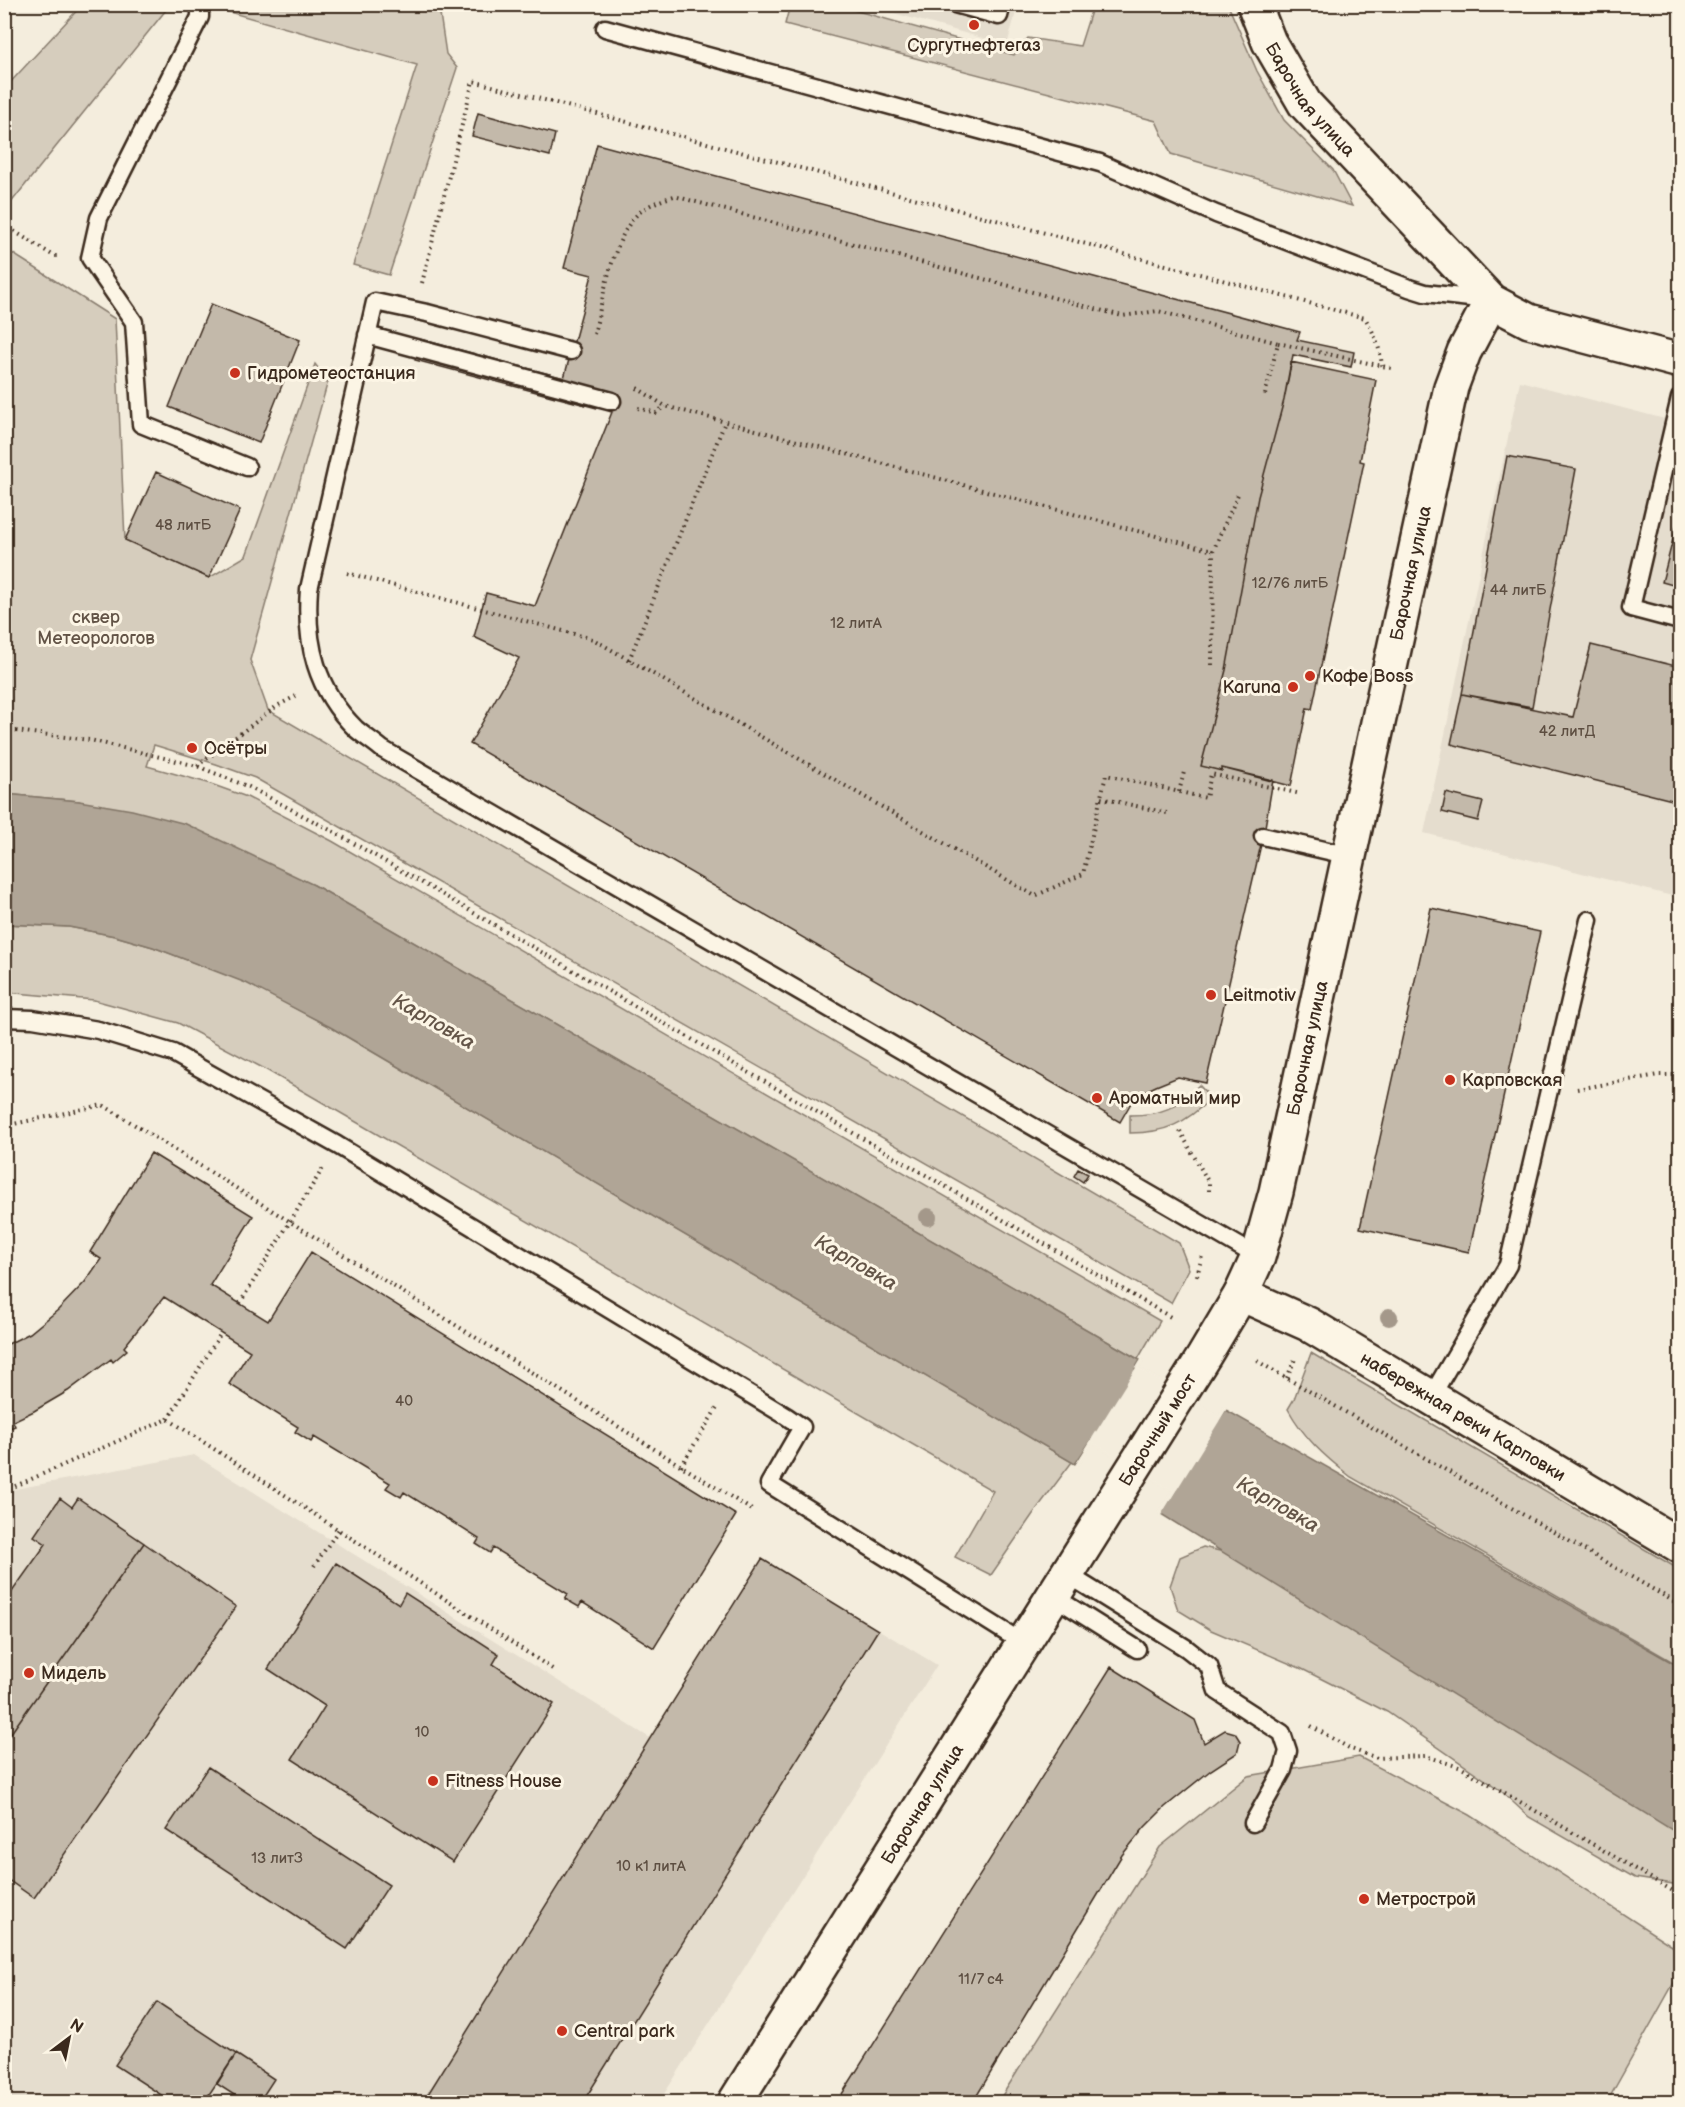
<svg xmlns="http://www.w3.org/2000/svg" width="1685" height="2107" font-family="'Balsamiq Sans',sans-serif">
<rect width="100%" height="100%" fill="#f4eddd"/>
<filter id="ink" filterUnits="userSpaceOnUse"><feTurbulence type="fractalNoise" baseFrequency=".0167" numOctaves="2"/><feDisplacementMap in="SourceGraphic" scale="12" xChannelSelector="R" yChannelSelector="G"/><feConvolveMatrix kernelMatrix="1 2 1 2 8 2 1 2 1" color-interpolation-filters="sRGB"/></filter>
<g filter="url(#ink)">
<path fill="#e5ddce" d="M865,5h153l-11,40z
M1520,381l160,42v475l-256,-65z
M194,1455l456,283 112,-179 175,106 -278,437h-654v-611z"/>
<path fill="#d6cdbd" stroke="#887c6e" stroke-width="1.5" d="M82,5h88l-165,205v-122z
M222,5h223l-5,9 6,40 11,14 -68,207 -36,-10 64,-200 -195,-55z
M790,5h46l178,50 14,-17 52,8 13,-41h135l29,66 27,49 49,50 19,36 -181,-52 -15,-33 -371,-97z
M4,248l111,71 10,221 84,38 37,-22 69,-192 13,17 -78,279 18,50 911,533 10,26 -18,34 -916,-525 -39,-14 -62,-19 -7,21 61,17 39,14 85,44 828,480 -22,38 -824,-474 -235,-84 -74,-7z
M5,924l64,3 46,9 38,11 93,35 86,46 740,434 -39,52 -42,61 -36,-18 38,-66 -730,-423 -85,-45 -84,-23 -89,-8z
M1199,1085l12,13c-25,25 -45,35 -81,35v-18c32,0 47,-7 69,-30z
M1311,1353l369,217v96l-329,-189c-27,-21 -47,-39 -63,-68l6,-10z
M1203,1547l29,7 448,280v51l-45,-7 -106,-61 -29,-27 -113,-78 -87,-44 -89,-38 -33,-20 -8,-24 10,-29z
M1359,1757l111,58 210,136v21l-73,130h-22l-20,-2 -2,2h-565l162,-255 88,-71z"/>
<path fill="#b0a596" stroke="#817466" stroke-width="1.5" d="M5,794l74,7 53,9 54,14 128,61 824,474 2,1 -5,9 84,51 7,-10 454,257v168l-519,-321 15,-24 -84,-51 -17,25 -743,-436 -86,-45 -93,-36 -38,-11 -46,-9 -64,-3z"/>
<path fill="#f4eddd" d="M1142,1358l1,3 -4,7 80,48 5,-9h4l-68,110 -2,-4 14,-22 -80,-48 -14,23 -4,1z"/>
<path fill="#c3b9aa" stroke="#3b2a1e" stroke-width="1.5" d="M478,113l77,21 -5,22 -78,-20z
M597,144l703,188 -3,8 57,12 -3,15 -58,-12 -9,45 -26,97 -32,173 -25,96 21,5v-3l51,12 -8,47 -59,256 -28,-6 -22,9 -21,10 -15,26 -650,-378 49,-86 -45,-21 12,-44 49,13 77,-194 -197,-52 5,-21 144,39 28,-103 -28,-7z
M211,304l89,36 -41,103 -90,-36z
M1291,362l85,18 -16,81 4,1 -52,247 -5,-1 -16,78 -69,-18v3l-21,-5 25,-96 32,-173 26,-97z
M1507,456l69,13 -44,238 -70,-13z
M156,472l84,38 -31,68 -84,-38z
M1680,512v75l-18,-5z
M1591,645l89,22v135l-229,-58 11,-50 111,23z
M1446,793l37,9 -5,19 -36,-9z
M1431,908l109,24 -71,320 -109,-24z
M151,1153l102,63 -43,69 58,36 43,-69 425,263 -82,133 -72,-46 -3,5 -14,-8 3,-5 -75,-46 -3,5 -14,-9 3,-5 -75,-47 -3,5 -15,-9 4,-5 -76,-46 -3,5 -16,-10 3,-5 -69,-43 21,-33 -86,-54 -40,50 3,3 -14,12 -2,-3 -43,32 -34,20 -21,10 2,5 -11,4v-84l26,-13 28,-23 27,-28 16,-23 -11,-7z
M1078,1169l10,5 -5,8 -9,-6z
M60,1498l12,9 6,-9 66,45 -140,200v-140l42,-59 -12,-8z
M144,1543l92,64 -202,291 -30,-21v-134z
M762,1559l116,71 -295,472h-160z
M336,1563l63,41 6,-11 94,61 -6,10 61,40 -101,158 -161,-103 33,-53 -57,-37z
M1111,1667l84,53 9,23 21,-13 10,3 5,8 -3,12 -26,17 -46,37 -20,20 -23,28 -149,247h-136z
M208,1767l181,118 -42,64 -181,-119z
M157,2002l79,52 -32,48h-32l-57,-37z
M236,2054l38,25 -15,23h-14l-28,-18z"/>
<g fill="none" stroke-linecap="round" stroke-linejoin="round">
<defs>
<path id="lane" d="M200,4v13l-101,201 -9,40 44,64 7,102 106,43
M955,4l44,12 3,-12
M605,28l495,135 116,51 193,74 16,5 63,7
M367,335l245,66
M571,351l-144,-38 -52,-11 -66,287c-4,54 7,101 47,140 8,7 18,13 26,20l876,508
M1680,398l-49,210 49,13
M1263,836l87,20
M4,1018l29,1 65,11 75,23 164,92 449,271 16,11 -33,57 254,159
M1431,1397l77,-132 81,-345
M1067,1574l119,74 23,18 8,25 65,42 6,18 -5,19 -30,53
M1053,1596l84,53"/>
<g id="street">
<path id="s1" d="M1241,1294l67,30 372,222"/>
<path id="s2" d="M735,2102l469,-746 37,-62 17,-37 18,-65 175,-805 13,-35 27,-51"/>
</g>
<g id="secondary">
<path id="s3" d="M1254,4l15,38 36,62 186,197 38,20 151,40"/>
</g>
</defs>
<use href="#lane" stroke="#3b2a1e" stroke-width="21"/>
<use href="#street" stroke="#3b2a1e" stroke-width="38"/>
<use href="#secondary" stroke="#3b2a1e" stroke-width="38"/>
<path stroke="#3b2a1e" stroke-width="4" stroke-dasharray="1.5 4.5" stroke-linecap="butt" d="M4,225l50,31h7
M422,283l51,-202 892,237c10,16 15,30 17,48
M594,334c9,-34 19,-100 46,-122 10,-8 21,-12 34,-16l448,120 36,-5 120,32 -13,52
M1278,343l113,25
M637,388l28,18 548,145
M638,408l18,5 9,-7
M347,573l246,66 442,257 48,-22 23,-99 100,23 5,-24 90,20
M629,660l96,-238
M1212,665l1,-114 26,-59
M4,732l12,-1 74,9 107,26 52,21 87,46 838,486
M197,766l80,-60 21,-11
M1179,792l5,-20
M1101,798l66,15
M1577,1089l81,-14h22
M4,1126l99,-21 649,405
M1180,1131l29,52v12
M1197,1276l5,-20
M240,1303l83,-135
M1257,1361l423,244
M1287,1378l8,-19
M168,1419l53,-86
M681,1466l36,-58
M4,1491l164,-72 386,251
M314,1566l25,-37
M1311,1726l40,23 26,9 49,-2 36,12 218,127"/>
<use href="#lane" stroke="#fcf5e5" stroke-width="16"/>
<use href="#street" stroke="#fcf5e5" stroke-width="33"/>
<use href="#secondary" stroke="#fcf5e5" stroke-width="33"/>
</g>
<g fill="#a4988a">
<circle cx="928" cy="1217" r="9"/>
<circle cx="1389" cy="1317" r="9"/>
</g>
</g>
<g fill="#c8321e" stroke="#fcf5e5" stroke-width="2">
<circle cx="974" cy="25" r="6"/>
<circle cx="235" cy="373" r="6"/>
<circle cx="1310" cy="676" r="6"/>
<circle cx="1293" cy="687" r="6"/>
<circle cx="192" cy="748" r="6"/>
<circle cx="1211" cy="995" r="6"/>
<circle cx="1450" cy="1080" r="6"/>
<circle cx="1097" cy="1098" r="6"/>
<circle cx="29" cy="1673" r="6"/>
<circle cx="433" cy="1781" r="6"/>
<circle cx="1364" cy="1899" r="6"/>
<circle cx="562" cy="2031" r="6"/>
</g>
<g text-anchor="middle" stroke-width="6" stroke-linejoin="round" paint-order="stroke">
<g font-size="15" fill="#5d4e41">
<text x="183" y="530">48 литБ</text>
<text x="1290" y="588">12/76 литБ</text>
<text x="1518" y="595">44 литБ</text>
<text x="856" y="628">12 литА</text>
<text x="1567" y="736">42 литД</text>
<text x="404" y="1406">40</text>
<text x="422" y="1737">10</text>
<text x="277" y="1863">13 литЗ</text>
<text x="651" y="1871">10 к1 литА</text>
<text x="981" y="1984">11/7 с4</text>
</g>
<g font-size="18" fill="#3b2a1e" stroke="#fcf5e5" text-anchor="start">
<text x="974" y="51" text-anchor="middle">Сургутнефтегаз</text>
<text x="247" y="379">Гидрометеостанция</text>
<text x="1322" y="682">Кофе Boss</text>
<text x="1281" y="693" text-anchor="end">Karuna</text>
<text x="204" y="754">Осётры</text>
<text x="1223" y="1001">Leitmotiv</text>
<text x="1462" y="1086">Карповская</text>
<text x="1109" y="1104">Ароматный мир</text>
<text x="41" y="1679">Мидель</text>
<text x="445" y="1787">Fitness House</text>
<text x="1376" y="1905">Метрострой</text>
<text x="574" y="2037">Central park</text>
</g>
<g font-size="18" fill="#3b2a1e" stroke="#fcf5e5">
<text dy="6" stroke="none"><textPath href="#s3" startOffset="112">Барочная улица</textPath></text>
<text dy="6" stroke="none"><textPath href="#s2" startOffset="1695">Барочная улица</textPath></text>
<text dy="6" stroke="none"><textPath href="#s2" startOffset="1209">Барочная улица</textPath></text>
<text dy="6" stroke="none"><textPath href="#s1" startOffset="254">набережная реки Карповки</textPath></text>
<text dy="6" stroke="none"><textPath href="#s2" startOffset="794">Барочный мост</textPath></text>
<text dy="6" stroke="none"><textPath href="#s2" startOffset="352">Барочная улица</textPath></text>
</g>
<g font-size="18" fill="#625346" stroke="#fcf5e5">
<text x="96" y="623">сквер<tspan x="96" dy="21">Метеорологов</tspan></text>
</g>
<g font-size="20" font-style="italic" fill="#645548" stroke="#fcf5e5">
<text transform="translate(434 1021) rotate(30)" y="7">Карповка</text>
<text transform="translate(856 1262) rotate(30)" y="7">Карповка</text>
<text transform="translate(1278 1504) rotate(30)" y="7">Карповка</text>
</g>
</g>
<rect width="1685" height="2107" fill="none" stroke="#fcf5e5" stroke-width="24"/>
<rect x="12" y="12" width="1661" height="2083" fill="none" stroke="#3b2a1e" stroke-width="2" filter="url(#ink)"/>
<g transform="translate(69 2038) rotate(32)" stroke="#fcf5e5" stroke-width="4.5" paint-order="stroke">
<path d="M0-4.5L10 22L0 15L-10 22Z" fill="#3b2a1e"/>
<text y="-9" font-size="16" font-weight="bold" text-anchor="middle" fill="#3b2a1e">N</text>
</g>
</svg>
